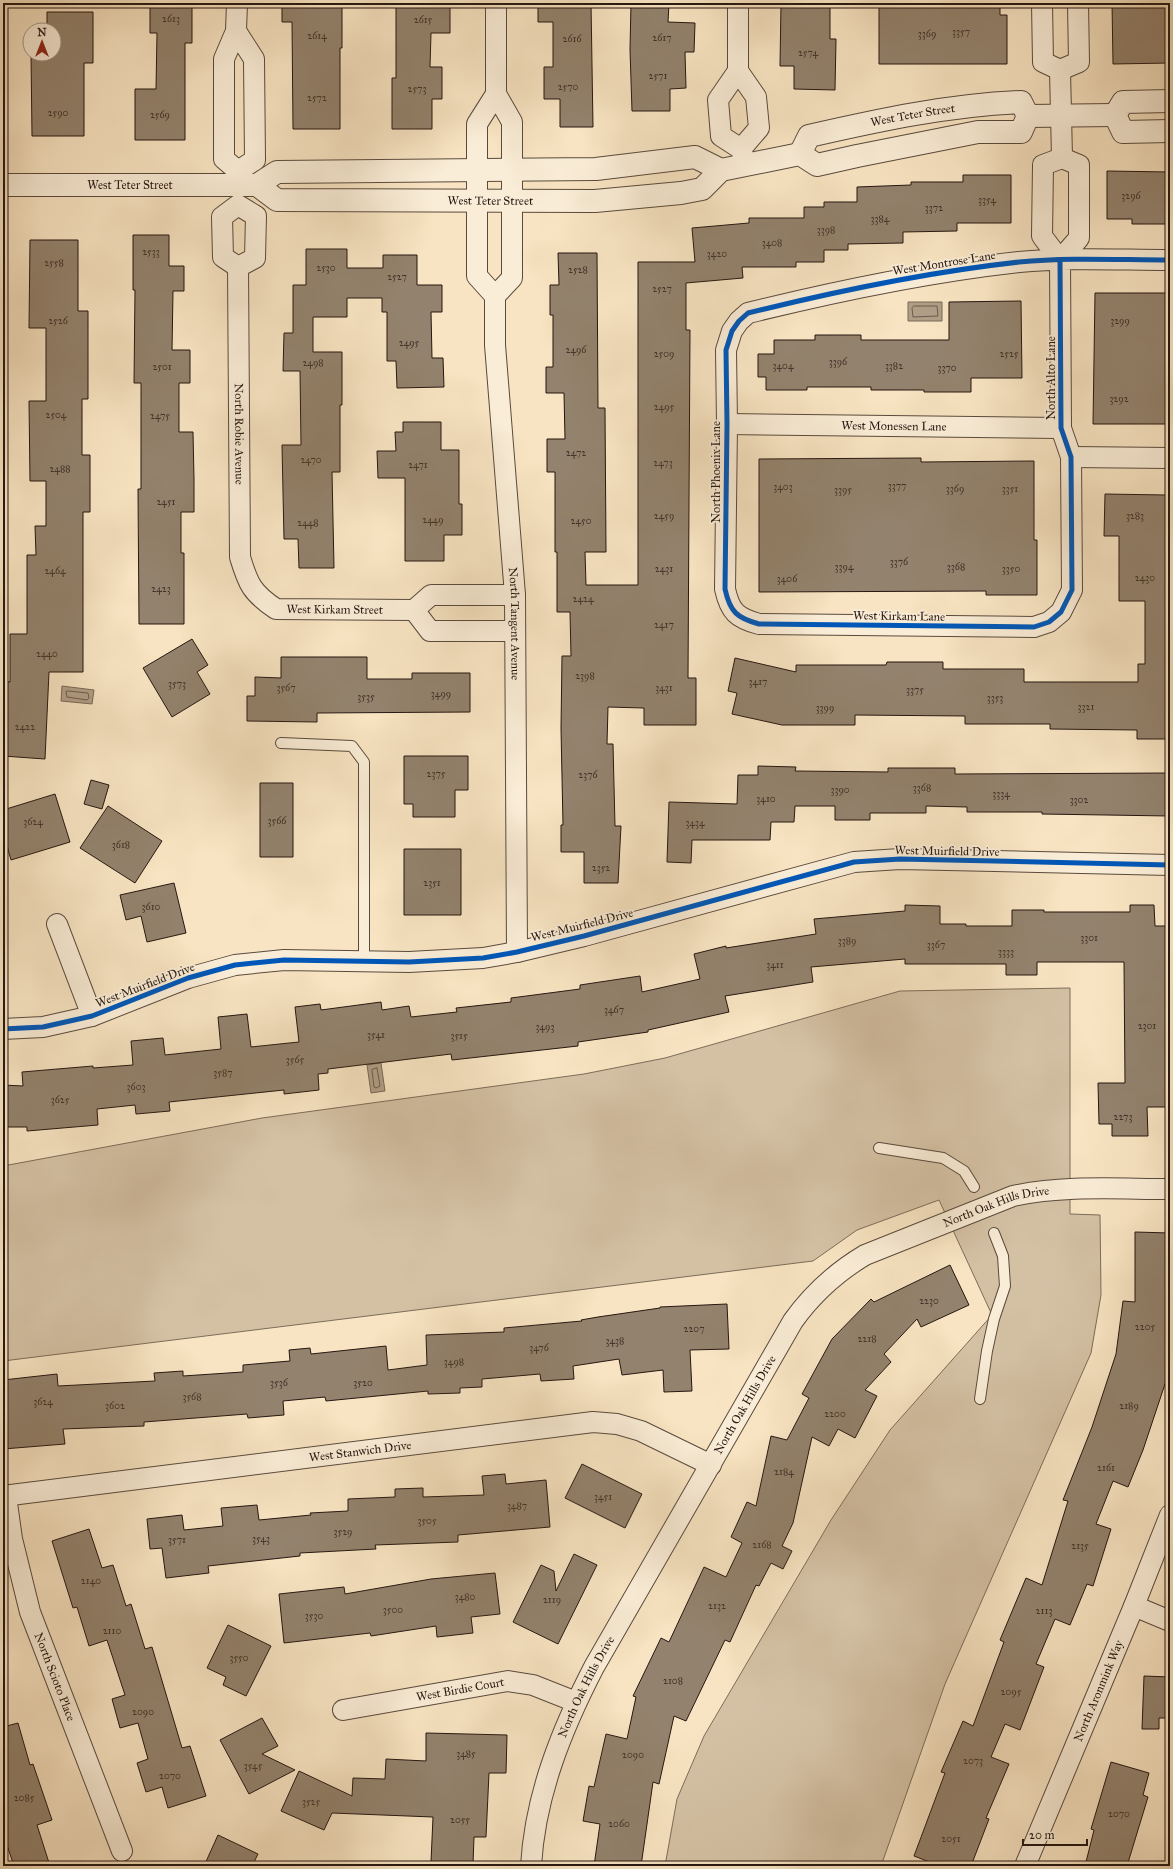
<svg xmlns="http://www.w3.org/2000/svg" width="1173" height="1869" font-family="'IM FELL Great Primer',serif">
<rect width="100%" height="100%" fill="#f8e4c2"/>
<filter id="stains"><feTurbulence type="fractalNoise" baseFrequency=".005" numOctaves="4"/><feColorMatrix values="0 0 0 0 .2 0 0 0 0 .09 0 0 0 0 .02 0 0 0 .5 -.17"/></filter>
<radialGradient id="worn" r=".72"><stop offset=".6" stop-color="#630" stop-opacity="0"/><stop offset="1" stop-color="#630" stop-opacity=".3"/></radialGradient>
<path fill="#d4c1a4" stroke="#7d6c5a" d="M1070,988v226l30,1 1,80 -10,58 -146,331 -64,182h-216l12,-67 27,-63 127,-216 59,-90 102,-115 -53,-115 -82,30 -44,31 -810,100v-195l259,-48 322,-44 81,-16 235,-67z"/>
<path fill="#b19e86" stroke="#796857" d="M908,302h34v19h-34z
M62,686l32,4 -2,14 -31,-3z
M381,1063l4,28 -14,2 -4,-28z"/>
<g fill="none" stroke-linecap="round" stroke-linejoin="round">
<path stroke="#6c5a4c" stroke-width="1" d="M914,306h23l1,10 -25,1 -1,-9z
M68,691l20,2 1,5 -2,2 -20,-3 -1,-5z
M377,1068l3,18 -4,2 -2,-1 -2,-17z"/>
</g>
<path fill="#93826d" stroke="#261711" d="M150,3h42v40h-7v97h-50v-51h21l1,-56h-7z
M282,3h60v45h-2v81h-47l-1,-107h-10z
M538,3h53l2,124h-33v-28h-16v-32h9v-45h-15z
M631,3h38l-1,19 27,1 -1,29h-9l1,36 -16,1v22h-38l-2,-61z
M781,3h49v36h6l-1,51 -41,-1v-23h-14z
M879,3h121v12h7v49h-128z
M1112,3h57l1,60 -57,1z
M396,4l54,1v28h-19l-1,34h12v32h-10v30h-40v-51h4z
M47,12h46v51h-9v73h-52l-1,-82h23v-24h-7z
M1107,171l63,1v52h-38v-5h-25z
M963,175h48v48h-54v8l-54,1v11l-55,1v6h-24v12h-28v5h-54l1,11 -57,5v47h4l-2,348h8v47h-52v-17l-36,-1 -1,37h6l2,82h6l-3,57h-34v-31h-23v-27h2l-2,-97 1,-72h9l-1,-44h-13v-60h-2v-80h-8v-33h18l-1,-46h-18v-26h7v-52h-3v-30h9l-1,-32h39l1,155h7l1,144h-21l1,33h52v-323h57l-3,-34 57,-5v-5h55v-11h20v-5h33v-15l54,-2v-3h52z
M133,235h36v31h15v25h-11l-1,59h18v33h-11v49h14l1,47v33h-13v41h3v71h-45l-1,-135h3v-106h-7l1,-93h-2z
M30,240h48v71h10v88h-6v56h8v57h-7v160h-34l-4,87 -42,-3v-75l7,1v-48h17v-79h9l-1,-29h11v-45h-16l-1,-80h17v-73h-17z
M306,249h41v19h36v-13h34v30h25v27h-11l1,46h11l1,29 -47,1 -1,-27h-9v-49h-5v-14h-35v19h-34v35h29v53h-2v67h-8l2,96h-35l-1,-29h-14l-2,-94h19l-1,-74h-17l1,-38h9v-48h13z
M1095,293h75v131h-77z
M1021,301l1,77h-51v14h-47v-2h-53v-3h-64v3h-41v-13h-8v-23h16v-14h41v-5h46v5h88v-38z
M403,422h38v28h18v54h3v31h-18v26h-39v-83h-27l-1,-27h19l-1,-19h8z
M921,458v4l113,-1v79h3v55h-51v-4l-227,1v-133z
M1105,494l61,1v58h4v186h-33v-9l-87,-1v-5h-85v-8l-110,-1v10h-73l-50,-11 5,-21 -9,-2 7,-33 61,14v-7h90l1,-3h56v7h81v13h114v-18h7v-63h-26v-65h-15z
M192,639l16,26 -11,7 13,22 -38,23 -29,-49z
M281,657h86v22h45v-6h58v39l-153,1v9l-70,-1v-25h8v-19l26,1z
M404,756h64v34h-13v27h-42v-13h-9z
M758,766l38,1 -1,4 93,1v-4h67v6l215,-1v43l-128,-2v-2h-75v-5l-41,-1v7h-56v7h-35v-14h-40l-1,16h-23l-1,18h-78l-1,23 -24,-1 2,-60 68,2 1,-29h20z
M91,780l18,5 -7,24 -18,-5z
M260,783h33v74h-33z
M55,794l15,48 -59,18 -8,-28v-22z
M108,806l54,35 -27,42 -55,-35z
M404,849h57v66h-57z
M174,883l12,50 -39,9 -6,-26 -15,4 -6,-25z
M905,905l35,1v18h26v2h46v-16h32v2h86v-7h24l1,21h15v181h-23l1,29h-36v-12h-13l-1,-41h27l-1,-121h-87v13h-31v-11h-101v-5l-94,8 2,15 -88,14 4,16 -81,18v2l-70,10v4l-126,14 -1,-6 -123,15v4l-10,1 1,16 -35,4v-4l-115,12 1,9 -34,3 -1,-9 -38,4 1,16 -71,6v-4h-24v-42l20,1 -1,-14 71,-6v2l40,-3 -2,-24 32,-3 2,17 56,-6 -3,-32 29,-3 4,33 48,-5 -4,-35 25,-3 1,6 60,-8 1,8 27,-4 2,11 46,-5 -1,-4 55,-6v-4l69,-9v-4l60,-9 2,16 58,-13 -6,-25 32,-8v2l90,-14 -2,-15 91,-8z
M1135,1232l35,1v136l-27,81 -15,37 -15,-6 -17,43 15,5 -18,57 -6,-2 -17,41 -15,-6 -19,45 8,3 -24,63 -15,-6 -14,33 18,7 -23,54 3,1 -18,47h-31l-26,-10 31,-83 -4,-1 22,-51 10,5 31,-84 -4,-2 26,-62 16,7 26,-84 -5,-1 29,-73 24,-73 7,-53 12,1z
M950,1265l19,40 -48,22 -4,-8 -33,35 7,8 -26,28 12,6 -22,42 -17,-9 -9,17 -17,-9 -19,86 -11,23 10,5 -9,18 -12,-6 -12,23 -3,-1 -26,57 -5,-2 -39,81 -12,-5 -15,68 -6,-2 -12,84h-47l6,-42 -17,-3 6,-35 5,1 12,-53 21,5 9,-42 -3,-1 28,-58 8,4 35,-75 22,10 16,-34 -11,-6 16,-35 9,4 15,-70 16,4 22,-42 -7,-4 30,-55 39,-40 3,3z
M727,1304l2,45 -39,1 2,41 -28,1 -1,-22 -41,5 -3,-16 -46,7 1,13 -33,2 -1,-7 -58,5v8l-22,1v5l-32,1v-3l-102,10 -1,-4 -42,4 1,14 -36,3 -1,-4 -103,8v4l-81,3 2,15 -62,5v-69l54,-6 1,12 97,-5 -1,-8 29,-2v5l60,-4v-7l47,-4 -1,-11 21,-2 1,6 75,-8 2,24 39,-5 -1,-30 78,-3v-4l78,-7 -1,-1 17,-3 62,-9v-1z
M582,1464l60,30 -17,34 -60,-30z
M505,1474l1,10 40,-4 4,47 -92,8v7l-83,3 1,4 -76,4v3l-92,10 1,7 -43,5 -4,-30 -12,1 -3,-30 35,-4 2,15 39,-4 -2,-18 36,-3 2,15 52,-5 -1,-2 38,-2v-12l47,-2v-8l28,-1v9l61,-2 -2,-19z
M89,1529l13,39 11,-3 13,41 5,-2 14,45 7,-2 30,101 8,-2 16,50 -38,12 -6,-21 -16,5 -9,-29 11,-4 -10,-36 -18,5 -8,-29 13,-4 -18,-55 -18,6 -12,-39 -4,1 -21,-67z
M574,1554l23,11 -39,79 -45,-22 28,-57 13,6 2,20z
M495,1573l5,41 -29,3 2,16 -36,4 -1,-11 -65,10 -1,-3 -86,10 -5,-49 65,-7 1,7 86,-15z
M228,1625l43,21 -25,50 -23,-11 3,-8 -19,-9z
M1144,1676l26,1v41h-11v11h-17z
M262,1718l16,28 -16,8 33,16 -46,24 -29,-54z
M18,1723l12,42 3,-1 19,56 -15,5 13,41h-36l-11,-33v-106z
M426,1733l81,2 -1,38h-17l-3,64h-12l-1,27 -42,-2 2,-45 -101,-4 -8,17 -43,-19 18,-40 53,25 1,-18 32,1 1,-20 40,2z
M1111,1762l38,11 -6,22 5,2 -21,69h-42l9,-36 -3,-1z
M218,1835l40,19 -6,12h-48z"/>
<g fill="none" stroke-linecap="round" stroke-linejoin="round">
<defs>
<path id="service" d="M281,743l71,3 12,16v199
M879,1148l64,10 21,13 10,16
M980,1399l7,-48 7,-32 11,-33 -2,-30 -9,-23"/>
<g id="minor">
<path d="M738,3v68"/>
<path d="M1042,3l1,59 17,8"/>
<path d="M236,31l18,28 1,101 -17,11 -14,-12v-100z"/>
<path d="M236,31l1,-28"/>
<path d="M1060,70l2,88"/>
<path d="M1060,70l19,-8 -1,-59"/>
<path d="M496,94v-91"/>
<path d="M741,149l18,-21 -3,-31 -18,-26 -20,29 3,36 20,13 5,16"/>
<path d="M1062,158l17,7v73l-19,22 -18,-24 1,-71z"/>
<path d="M238,205l18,11 -1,42 -17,9 -15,-10 -1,-40z"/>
<path d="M1060,260l1,168 10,29 1,133 -11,22 -12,10 -15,5 -275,-3c-22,-6 -29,-12 -34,-35l2,-165 -1,-74 6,-19 7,-10 9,-8c89,-22 180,-41 271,-51 50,-5 101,-2 151,-2"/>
<path id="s1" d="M238,267l2,290c8,27 12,36 36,52l138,1"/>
<path id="s2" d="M495,296l-18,-20v-152l19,-30 16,28v156l-17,18v49l20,250 2,357"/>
<path id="s3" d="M727,424l334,4"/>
<path d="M1071,457l99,1"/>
<path d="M515,595h-84l-17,15 16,21h85"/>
<path d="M57,924l35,92"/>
<path d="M3,1029l40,-2 49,-11 96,-38 47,-13 49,-5 125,2 74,-4 34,-6 67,-16 270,-74 46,-3 270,6"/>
<path id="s4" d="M3,1496l590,-74 24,2 24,7 70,34"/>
<path id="s5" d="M6,1496l6,43 18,73 92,239"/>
<path d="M1134,1606l36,15"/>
<path id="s6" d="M343,1710l165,-29 25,4 43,17"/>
<path id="s7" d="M531,1866c4,-71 31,-137 63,-199l199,-346c20,-28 42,-48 72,-66l148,-59c51,-11 105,-7 157,-7"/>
<path id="s8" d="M1025,1866l109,-260 36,-91"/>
</g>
<g id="tertiary">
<path d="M1115,115l8,17 47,-1"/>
<path d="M1115,115l8,-13 47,-1"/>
<path d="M1028,116l87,-1"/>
<path id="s9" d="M800,154l9,-18c70,-16 140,-31 212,-34l7,14"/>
<path id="s10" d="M721,170l-26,-13 -99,12 -319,3 -20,13 20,15 318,1 86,-8 21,-4 19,-19 79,-16 17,11 40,-9 121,-24h43l7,-16"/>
<path id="s11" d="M3,185h254"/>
</g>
</defs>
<use href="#service" stroke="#5a4a3d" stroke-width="12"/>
<use href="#minor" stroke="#5a4a3d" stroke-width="22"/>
<use href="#tertiary" stroke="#5a4a3d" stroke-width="24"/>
<use href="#service" stroke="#faedd7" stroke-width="10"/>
<use href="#minor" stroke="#faedd7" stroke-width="20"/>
<use href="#tertiary" stroke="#faedd7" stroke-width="22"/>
<defs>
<path id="cycleway" d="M1060,260l1,168 10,29 1,133 -11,22 -12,10 -15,5 -275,-3c-22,-6 -29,-12 -34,-35l2,-165 -1,-74 6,-19 7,-10 9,-8c89,-22 180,-41 271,-51 50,-5 101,-2 151,-2
M3,1029l40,-2 49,-11 96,-38 47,-13 49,-5 125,2 74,-4 34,-6 67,-16 270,-74 46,-3 270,6"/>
</defs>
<use href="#cycleway" stroke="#faedd7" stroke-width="8"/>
<use href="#cycleway" stroke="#0057b8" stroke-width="5"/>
</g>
<g text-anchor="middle" stroke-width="3.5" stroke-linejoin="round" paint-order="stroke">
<g font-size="10" fill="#413228">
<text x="171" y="22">2613</text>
<text x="423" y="23">2615</text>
<text x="961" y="35">3357</text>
<text x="927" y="37">3369</text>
<text x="317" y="39">2614</text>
<text x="662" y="41">2617</text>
<text x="572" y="42">2616</text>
<text x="808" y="56">2574</text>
<text x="658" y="79">2571</text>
<text x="568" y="90">2570</text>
<text x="417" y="92">2573</text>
<text x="317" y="101">2572</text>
<text x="58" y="116">2590</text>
<text x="160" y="118">2569</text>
<text x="1131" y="199">3296</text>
<text x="987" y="203">3354</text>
<text x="934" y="211">3372</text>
<text x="880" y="222">3384</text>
<text x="826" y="233">3398</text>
<text x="772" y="246">3408</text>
<text x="151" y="255">2533</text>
<text x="717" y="257">3420</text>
<text x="54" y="266">2558</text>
<text x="326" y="271">2530</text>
<text x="578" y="273">2528</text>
<text x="397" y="280">2527</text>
<text x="662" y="292">2527</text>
<text x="58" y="324">2526</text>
<text x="1120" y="324">3299</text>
<text x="409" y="346">2495</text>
<text x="576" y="353">2496</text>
<text x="664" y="357">2509</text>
<text x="1009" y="357">2525</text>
<text x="838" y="365">3396</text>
<text x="313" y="366">2498</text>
<text x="783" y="369">3404</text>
<text x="894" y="369">3382</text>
<text x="162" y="370">2501</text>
<text x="947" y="371">3370</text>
<text x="1119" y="402">3292</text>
<text x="664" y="410">2495</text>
<text x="56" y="418">2504</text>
<text x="160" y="419">2475</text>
<text x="576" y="456">2472</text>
<text x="311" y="463">2470</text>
<text x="663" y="466">2473</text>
<text x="418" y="468">2471</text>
<text x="60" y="472">2488</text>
<text x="897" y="489">3377</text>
<text x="783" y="490">3403</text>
<text x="955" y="492">3369</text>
<text x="1010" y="492">3351</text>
<text x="843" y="493">3395</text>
<text x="166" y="505">2451</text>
<text x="664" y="519">2459</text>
<text x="1135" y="519">3283</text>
<text x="433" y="523">2449</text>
<text x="581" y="524">2450</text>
<text x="308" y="526">2448</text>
<text x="899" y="565">3376</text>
<text x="844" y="570">3394</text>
<text x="956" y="570">3368</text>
<text x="664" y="572">2431</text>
<text x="1011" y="572">3350</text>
<text x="55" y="574">2464</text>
<text x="1145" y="581">2430</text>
<text x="787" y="582">3406</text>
<text x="161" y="592">2423</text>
<text x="583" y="602">2424</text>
<text x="664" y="628">2417</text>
<text x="47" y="657">2440</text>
<text x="585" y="679">2398</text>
<text x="758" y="685">3417</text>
<text x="177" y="687">3573</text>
<text x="286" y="691">3567</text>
<text x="664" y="691">3431</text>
<text x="915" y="693">3375</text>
<text x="441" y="697">3499</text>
<text x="366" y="700">3535</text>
<text x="995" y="701">3353</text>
<text x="1086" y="710">3321</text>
<text x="825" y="711">3399</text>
<text x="25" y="730">2422</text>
<text x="436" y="777">2375</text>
<text x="588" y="778">2376</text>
<text x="922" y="791">3368</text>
<text x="840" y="793">3390</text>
<text x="1001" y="797">3334</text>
<text x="766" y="802">3410</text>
<text x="1079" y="803">3302</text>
<text x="277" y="824">3566</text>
<text x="33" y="825">3624</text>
<text x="695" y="826">3434</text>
<text x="121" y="848">3618</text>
<text x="601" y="871">2352</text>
<text x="432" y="886">2351</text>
<text x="151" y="910">3610</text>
<text x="1089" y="941">3301</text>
<text x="847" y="944">3389</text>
<text x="936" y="948">3367</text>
<text x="1006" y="955">3333</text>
<text x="775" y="968">3411</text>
<text x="614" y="1013">3467</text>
<text x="1147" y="1029">2301</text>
<text x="545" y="1030">3493</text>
<text x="376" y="1038">3541</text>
<text x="459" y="1039">3515</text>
<text x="295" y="1063">3565</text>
<text x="223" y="1076">3587</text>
<text x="136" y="1090">3603</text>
<text x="60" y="1103">3625</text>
<text x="1123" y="1120">2273</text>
<text x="929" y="1304">2230</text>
<text x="1145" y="1330">2205</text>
<text x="694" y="1332">2207</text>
<text x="867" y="1342">2218</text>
<text x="615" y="1344">3438</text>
<text x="539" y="1351">3476</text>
<text x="454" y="1365">3498</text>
<text x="279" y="1386">3536</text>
<text x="363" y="1386">3520</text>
<text x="192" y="1400">3568</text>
<text x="43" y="1405">3624</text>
<text x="115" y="1409">3602</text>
<text x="1129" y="1409">2189</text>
<text x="835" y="1417">2200</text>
<text x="1106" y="1471">2161</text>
<text x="784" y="1475">2184</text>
<text x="603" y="1500">3451</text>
<text x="517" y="1509">3487</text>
<text x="427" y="1524">3505</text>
<text x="343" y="1535">3529</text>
<text x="261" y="1542">3543</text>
<text x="177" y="1543">3571</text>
<text x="762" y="1548">2168</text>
<text x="1080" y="1549">2135</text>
<text x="91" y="1584">2140</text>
<text x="465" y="1600">3480</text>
<text x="552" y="1603">2119</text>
<text x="717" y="1609">2132</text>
<text x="393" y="1613">3500</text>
<text x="1044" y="1614">2113</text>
<text x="314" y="1619">3530</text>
<text x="112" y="1634">2110</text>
<text x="239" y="1661">3550</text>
<text x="673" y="1684">2108</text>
<text x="1011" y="1695">2095</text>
<text x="143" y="1715">2090</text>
<text x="466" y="1757">3485</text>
<text x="633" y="1758">2090</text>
<text x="973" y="1764">2073</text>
<text x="253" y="1769">3545</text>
<text x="170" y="1779">2070</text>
<text x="24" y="1801">2085</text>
<text x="311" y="1805">3525</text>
<text x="1119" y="1817">2070</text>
<text x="460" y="1823">2055</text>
<text x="619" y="1827">2060</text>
<text x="951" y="1842">2051</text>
</g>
<g font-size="12" fill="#261711" stroke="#faedd7">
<text dy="4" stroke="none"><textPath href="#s9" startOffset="126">West Teter Street</textPath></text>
<text dy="4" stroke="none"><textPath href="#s11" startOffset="127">West Teter Street</textPath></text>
<text dy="4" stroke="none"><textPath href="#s10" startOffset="710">West Teter Street</textPath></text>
<text transform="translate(944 263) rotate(-9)" y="4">West Montrose Lane</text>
<text transform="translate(1051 378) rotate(-90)" y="4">North Alto Lane</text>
<text dy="4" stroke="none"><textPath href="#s3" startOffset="167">West Monessen Lane</textPath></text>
<text dy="4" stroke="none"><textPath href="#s1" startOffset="167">North Robie Avenue</textPath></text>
<text transform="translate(716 472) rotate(-90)" y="4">North Phoenix Lane</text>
<text dy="4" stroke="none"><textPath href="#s1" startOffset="414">West Kirkam Street</textPath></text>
<text transform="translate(899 616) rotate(1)" y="4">West Kirkam Lane</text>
<text dy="4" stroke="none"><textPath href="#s2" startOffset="756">North Tangent Avenue</textPath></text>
<text transform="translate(947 851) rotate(1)" y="4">West Muirfield Drive</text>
<text transform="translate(582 925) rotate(-14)" y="4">West Muirfield Drive</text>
<text transform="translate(145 985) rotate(-21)" y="4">West Muirfield Drive</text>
<text dy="4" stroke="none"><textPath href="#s7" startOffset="848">North Oak Hills Drive</textPath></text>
<text dy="4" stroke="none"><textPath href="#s7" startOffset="513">North Oak Hills Drive</textPath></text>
<text dy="4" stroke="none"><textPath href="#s4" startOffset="360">West Stanwich Drive</textPath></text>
<text dy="4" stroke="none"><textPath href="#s5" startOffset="188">North Scioto Place</textPath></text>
<text dy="4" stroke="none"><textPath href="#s7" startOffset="189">North Oak Hills Drive</textPath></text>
<text dy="4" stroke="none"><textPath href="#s6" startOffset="119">West Birdie Court</textPath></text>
<text dy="4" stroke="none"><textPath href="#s8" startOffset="190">North Aronmink Way</textPath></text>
</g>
</g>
<rect width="1173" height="1869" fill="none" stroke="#f8e4c2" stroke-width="16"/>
<rect x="4" y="4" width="1165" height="1861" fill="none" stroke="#261711" stroke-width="2"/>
<rect x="8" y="8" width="1157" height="1853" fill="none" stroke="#261711"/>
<g transform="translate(42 42)"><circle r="19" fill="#faedd7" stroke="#a59788"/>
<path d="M0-3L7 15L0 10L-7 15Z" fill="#8f2418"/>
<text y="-6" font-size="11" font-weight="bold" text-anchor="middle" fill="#261711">N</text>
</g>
<path d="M1023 1839v6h64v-6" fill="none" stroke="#261711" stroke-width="2"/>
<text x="1029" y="1839" font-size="12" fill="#261711" stroke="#faedd7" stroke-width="3" paint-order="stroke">20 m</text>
<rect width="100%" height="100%" filter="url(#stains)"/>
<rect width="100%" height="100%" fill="url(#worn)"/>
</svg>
